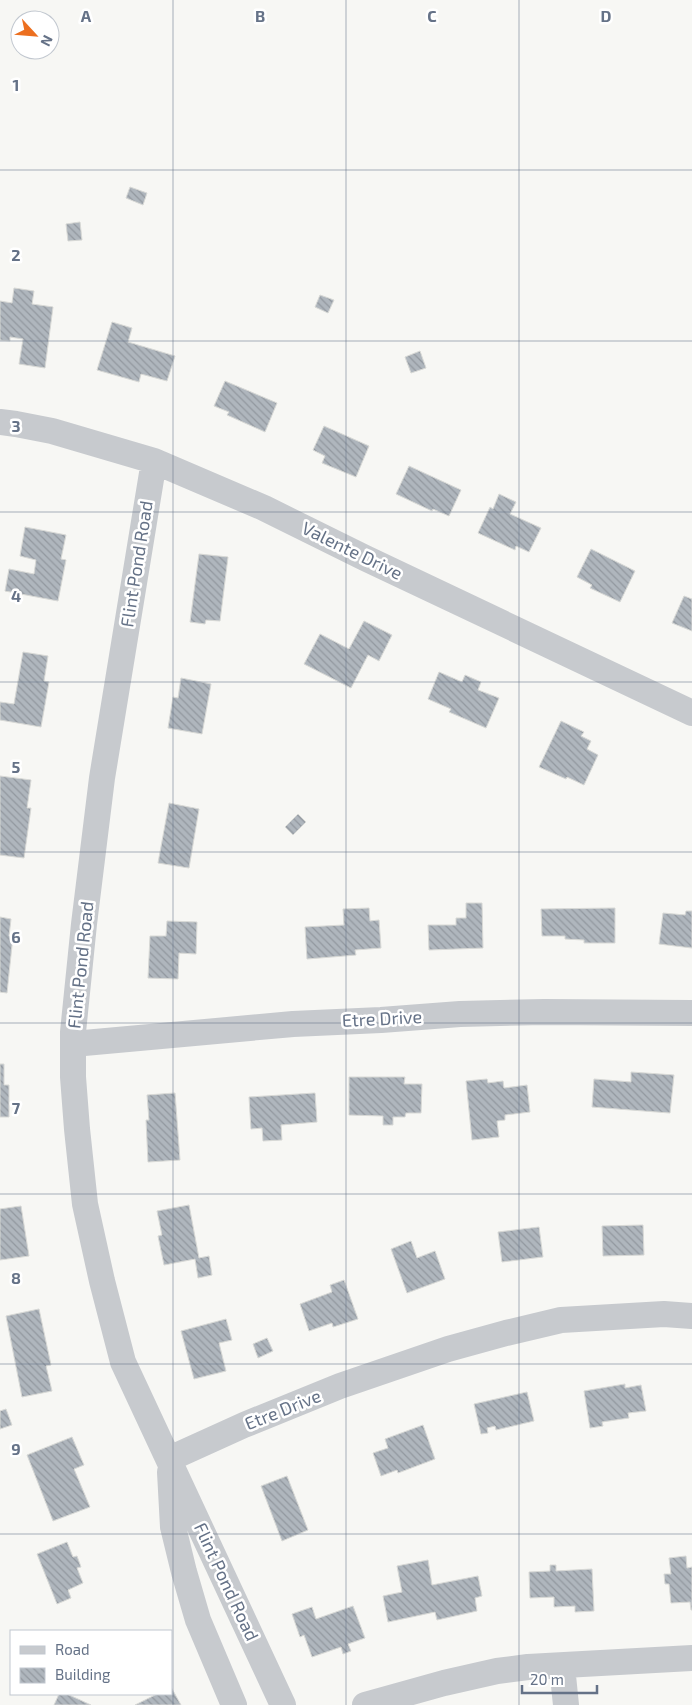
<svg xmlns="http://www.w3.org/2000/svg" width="692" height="1705" font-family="'Exo 2',sans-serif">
<defs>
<pattern id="building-back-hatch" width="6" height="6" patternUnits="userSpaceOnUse" patternTransform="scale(1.25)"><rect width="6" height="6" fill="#afb6bd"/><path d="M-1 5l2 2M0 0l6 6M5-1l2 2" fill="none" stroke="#92989f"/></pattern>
</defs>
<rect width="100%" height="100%" fill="#f7f7f4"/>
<path fill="url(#building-back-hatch)" stroke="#d8d9d6" d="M130,187l17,6 -4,12 -17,-7z
M80,222l2,18 -14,1 -2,-17z
M14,288l20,3 -2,13 21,3 -8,61 -26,-4 4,-25 -13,-2v4l-10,-1v-39l12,2z
M320,295l14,5 -6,13 -13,-6z
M112,322l20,6 -4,14 47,14 -8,25 -26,-7 -2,8 -42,-12z
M420,351l6,17 -15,5 -6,-16z
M225,381l52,22 -12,29 -38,-17 2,-3 -15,-6z
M324,426l45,20 -13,31 -34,-14 3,-7 -12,-6z
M409,466l52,24 -12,26 -16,-7 -1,2 -36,-17z
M499,494l17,8 -6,12 31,14 -12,24 -13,-6 -1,4 -37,-17 12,-26 3,2z
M25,527l41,8 -5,24 5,1 -8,41 -53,-10 4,-22 25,5 2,-14 -16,-4z
M591,549l44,22 -15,31 -30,-14 2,-3 -15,-8z
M199,554l29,3 -8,64 -14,-1 -1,4 -15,-2z
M684,596l8,3v32l-20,-8z
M364,621l28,14 -13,26 -11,-6 -17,33 -47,-24 16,-30 29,15z
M23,652l25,4 -4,25 5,1 -8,45 -41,-7v-18l14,2z
M439,672l23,10 3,-7 16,7 -3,8 21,8 -13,30 -37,-16 2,-3 -23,-10z
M181,678l30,6 -9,50 -34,-6 5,-31 5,1z
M561,721l23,11 -3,4 10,5 -4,8 11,6 -14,30 -17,-8 -1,2 -27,-12z
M0,776l31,4 -4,28h4l-7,50 -24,-3z
M169,803l30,6 -10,59 -31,-5z
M298,814l8,8 -13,13 -8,-8z
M466,903h16l1,45 -54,2 -1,-25h28v-7h10z
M369,908l1,13 9,-1 2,28 -26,2 1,5 -49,4 -2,-32 39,-2 -1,-16z
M615,908v35h-31v-3l-19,-1v-3h-23l-1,-27z
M686,911h6v37l-33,-4 4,-31 22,2z
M0,917l11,2 -2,17h4l-6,57 -7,-1z
M167,921l30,1 -1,32 -17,-1 -1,26 -30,-1 2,-42h16z
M0,1064h4v21h5v32h-9z
M631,1072l43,3 -4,38 -78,-6 2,-28 37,3z
M349,1077h56l-1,7h18l-1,29h-15l-1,4h-12v8h-10v-9l-34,-1z
M487,1079l1,4 15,-2 1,7 23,-3 3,27 -25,3v5l-8,1 2,16 -27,3 -6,-59z
M175,1093l5,67 -32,2 -2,-42h3l-2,-25z
M315,1093l2,29 -36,3 1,15 -19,1 -1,-13 -11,1 -2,-32z
M189,1205l10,53 10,-2 3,19 -14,3 -3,-19 -31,6 -6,-29 4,-1 -5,-24z
M21,1206l8,50 -29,4v-51z
M643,1225l1,30 -41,1 -1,-30z
M539,1227l4,30 -41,5 -4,-30z
M411,1241l6,17 18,-7 10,28 -38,14 -16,-44z
M344,1280l14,39 -25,8 -1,-4 -23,8 -9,-27 32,-12 -2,-7z
M39,1309l12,56 -5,1 6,25 -30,6 -16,-81z
M226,1319l6,21 -13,3 7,28 -32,8 -13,-48z
M267,1338l6,13 -15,7 -5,-14z
M625,1384v4l16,-3 5,26 -18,2 1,5 -27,4 1,4 -13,2 -6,-37z
M527,1392l7,29 -38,9 -1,-4 -8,2 1,5 -7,1 -7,-30z
M6,1409l6,16 -12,4v-18z
M423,1425l12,34 -37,14 -1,-3 -16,6 -8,-23 15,-5 -3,-9z
M72,1437l12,28 -10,4 16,38 -37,14 -26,-66z
M287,1476l21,54 -26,11 -21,-55z
M67,1542l6,15 4,-1 4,11 -4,1 6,15 -15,7 3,8 -14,6 -20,-50z
M686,1556l1,12 5,-1v43h-1l-1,-8 -19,1 -2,-19h-4l-1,-10h7l-2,-16z
M428,1560l4,25 46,-9 4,20 -7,2 2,13 -40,9 -2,-8 -47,10 -5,-26 19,-4 -5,-26z
M550,1565h6v6l36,-2 2,42 -19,1v-6l-21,1v-10l-24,1 -1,-26 21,-1z
M353,1606l12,32 -17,6 3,7 -8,3 -2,-7 -29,10 -8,-22 -4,2 -8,-23 20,-7 4,12z
M171,1687l10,18h-46l22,-11h14z
M59,1694h8l24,11h-37z"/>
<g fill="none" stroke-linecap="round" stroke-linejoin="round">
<path stroke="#c7cace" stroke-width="26" d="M0,422l16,2 36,7 102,30 110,47 101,50 327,155
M154,461l-52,317 -18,146 -11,108v45l4,52 8,75 17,77 21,81 160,343
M73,1044l220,-20 88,-4 79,-6 84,-2 148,1
M169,1459l75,-34 96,-39 108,-37 58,-16 55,-13 103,-6 28,2
M170,1472l3,55 11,45 14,48 36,85
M562,1666l4,39
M365,1705l79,-22 53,-12 31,-4 164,-9"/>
</g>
<path fill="none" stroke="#657287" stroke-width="1" stroke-opacity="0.55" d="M173,0v1705M346,0v1705M519,0v1705M0,170h692M0,341h692M0,512h692M0,682h692M0,852h692M0,1023h692M0,1194h692M0,1364h692M0,1534h692"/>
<g text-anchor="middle" stroke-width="5" stroke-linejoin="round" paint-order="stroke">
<g font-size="18" fill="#657287" stroke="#fff">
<text transform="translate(352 551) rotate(26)" y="6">Valente Drive</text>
<text transform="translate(137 564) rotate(-81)" y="6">Flint Pond Road</text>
<text transform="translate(81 965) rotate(-84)" y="6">Flint Pond Road</text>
<text transform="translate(382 1019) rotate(-3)" y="6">Etre Drive</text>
<text transform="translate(283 1410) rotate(-22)" y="6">Etre Drive</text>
<text transform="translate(226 1582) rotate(65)" y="6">Flint Pond Road</text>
</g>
</g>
<g font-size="16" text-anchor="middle" font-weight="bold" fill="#657287" stroke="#fff" stroke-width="5" stroke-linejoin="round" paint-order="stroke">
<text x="86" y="22">A</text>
<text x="260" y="22">B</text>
<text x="432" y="22">C</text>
<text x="606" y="22">D</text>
<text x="16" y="91">1</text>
<text x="16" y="261">2</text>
<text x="16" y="432">3</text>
<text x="16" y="602">4</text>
<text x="16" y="773">5</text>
<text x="16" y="943">6</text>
<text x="16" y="1114">7</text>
<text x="16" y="1284">8</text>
<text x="16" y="1455">9</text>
</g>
<rect x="10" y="1630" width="162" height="65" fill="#ffffff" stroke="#c1c7cf"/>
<rect x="20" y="1646" width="25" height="8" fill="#c7cace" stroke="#c1c7cf"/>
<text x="55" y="1655" font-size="15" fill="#657287">Road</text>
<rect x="20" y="1668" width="25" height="15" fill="url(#building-back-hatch)" stroke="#c1c7cf"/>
<text x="55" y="1680" font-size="15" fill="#657287">Building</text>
<g transform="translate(35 35) rotate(116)"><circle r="24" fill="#ffffff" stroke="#c1c7cf"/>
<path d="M0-4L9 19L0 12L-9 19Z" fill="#ec6f1f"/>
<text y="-8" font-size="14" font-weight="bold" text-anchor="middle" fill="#657287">N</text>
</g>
<path d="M522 1685v8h75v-8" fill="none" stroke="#657287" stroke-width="2.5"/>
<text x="530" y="1685" font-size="15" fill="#657287" stroke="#ffffff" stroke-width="4" paint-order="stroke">20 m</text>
</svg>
